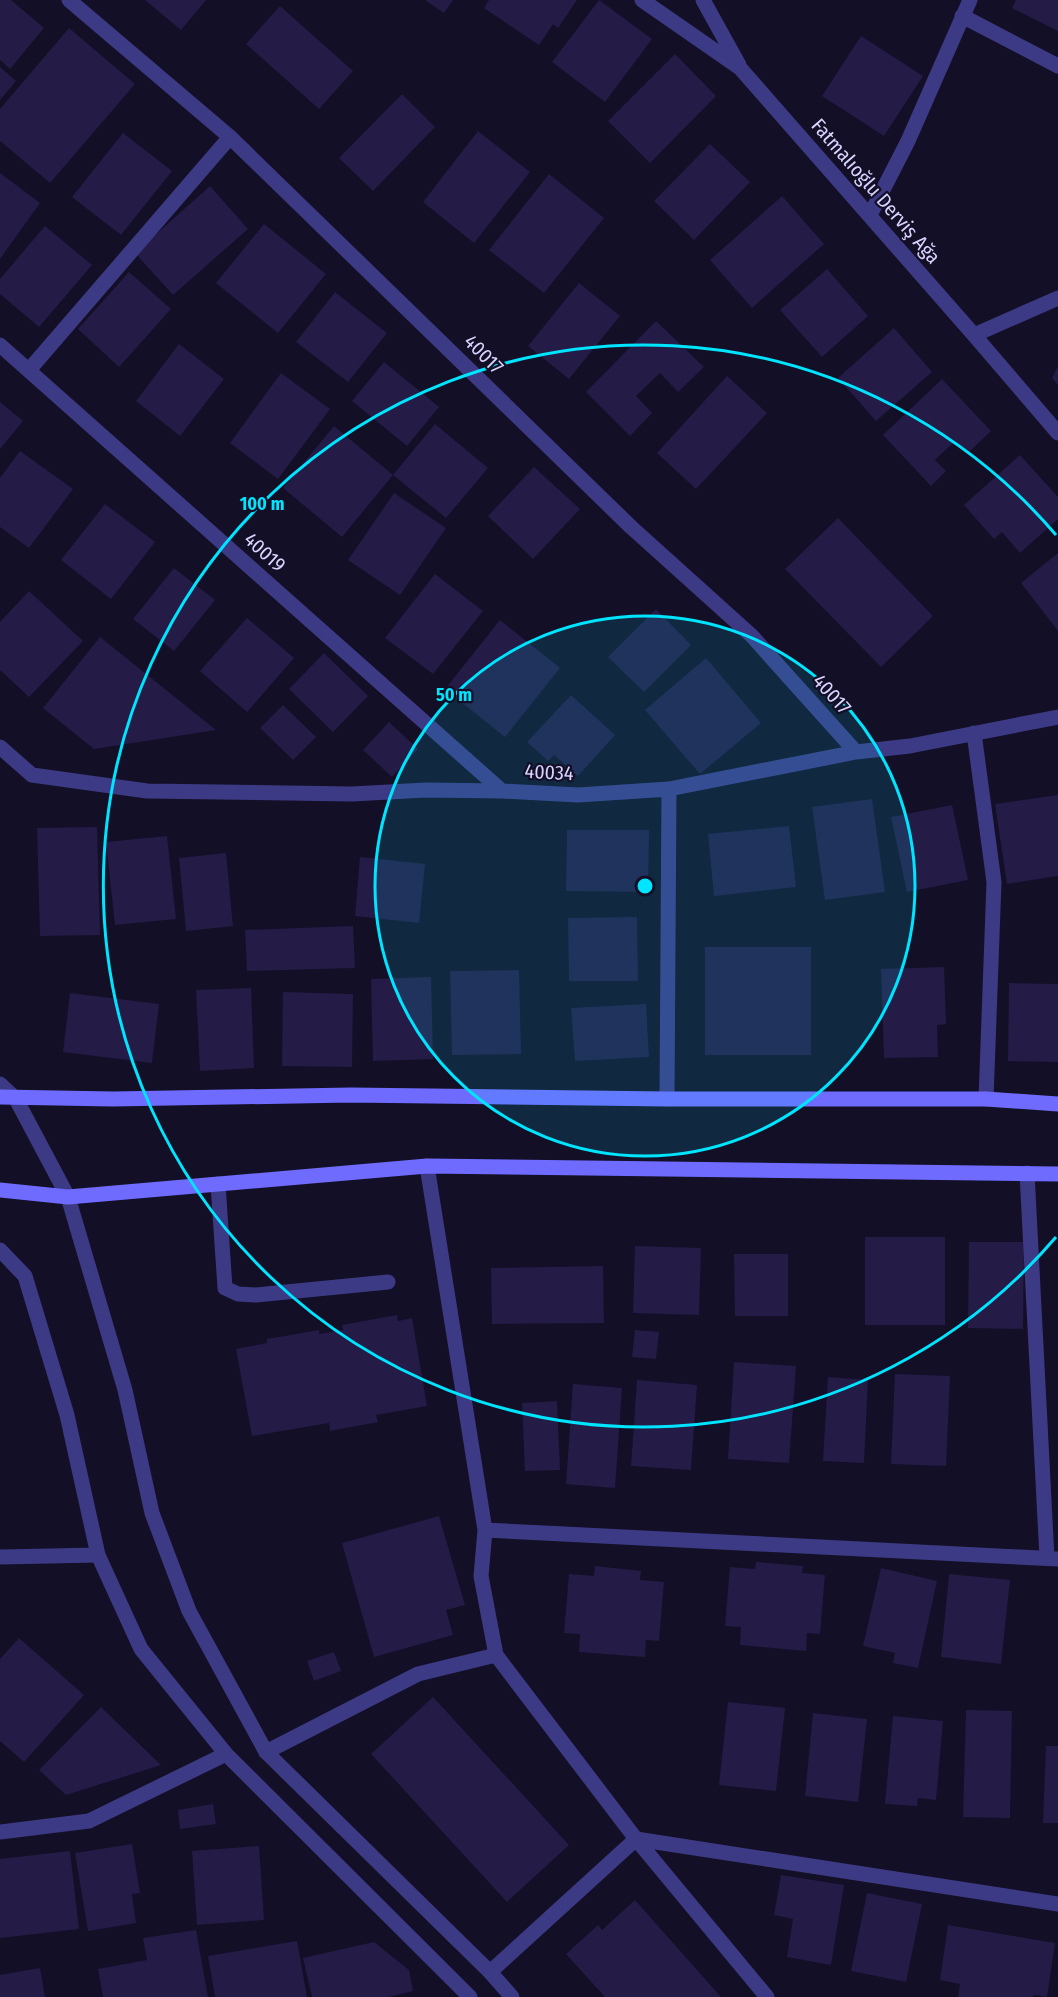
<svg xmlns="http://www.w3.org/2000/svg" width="1058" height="1997" font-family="'Fira Sans Condensed',sans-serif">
<rect width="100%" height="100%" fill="#130f26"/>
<path fill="#241b47" d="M0,0h11l33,28 -34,41 -10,-9z
M145,0h61l-25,30z
M425,0h28l-9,13z
M489,0h88l-19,28 -5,-4 -14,21 -55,-37z
M599,0l53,39 -47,63 -53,-40z
M1016,0h42v31l-46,-23z
M280,6l73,65 -34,38 -73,-65z
M69,28l66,56 -85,99 -50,-42v-32z
M861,36l62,40 -39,60 -62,-40z
M675,54l41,42 -66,67 -42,-42z
M0,67l16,14 -16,19z
M402,94l33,33 -62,64 -34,-33z
M478,131l52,41 -56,71 -51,-41z
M123,133l49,38 -51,64 -49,-38z
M710,144l40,38 -56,58 -40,-39z
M0,173l40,30 -40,56z
M549,174l55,44 -60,75 -55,-43z
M210,186l38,43 -75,66 -38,-42z
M782,196l42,48 -72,64 -42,-48z
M264,224l62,50 -48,59 -62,-50z
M45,226l47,39 -53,62 -39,-33v-15z
M827,269l41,47 -46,41 -42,-47z
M129,272l42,37 -52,58 -41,-38z
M579,283l41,33 -51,63 -41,-33z
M335,292l52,41 -39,49 -52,-40z
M656,321l48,46 -26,25 -18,-19 -24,23 16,17 -22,23 -44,-44z
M894,328l38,44 -56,49 -38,-43z
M179,344l45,35 -44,57 -44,-35z
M384,362l55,45 -32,39 -55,-45z
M1058,366v19l-6,-7z
M281,373l49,36 -52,70 -48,-36z
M727,376l40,37 -71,76 -39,-36z
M942,379l49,52 -24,23 -12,-13 -20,19 11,11 -15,15 -48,-51z
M0,402l23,19 -23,28z
M435,424l53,44 -42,50 -53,-43 -51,62 -59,-49 51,-62 59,49z
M20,451l53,38 -44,59 -29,-21v-49z
M1020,455l38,42v22l-38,34 -18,-21 -8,7 -30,-34z
M534,467l46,42 -47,50 -45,-43z
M394,493l52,35 -46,67 -52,-35z
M105,504l50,38 -44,57 -50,-39z
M838,518l95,98 -52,51 -96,-98z
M1058,553v78l-37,-48z
M174,568l41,32 -41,51 -41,-32z
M435,574l48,37 -50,63 -48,-36z
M29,591l54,50 -54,56 -29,-27v-48z
M656,609l35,36 -47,47 -36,-35z
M247,618l47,40 -47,54 -47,-41z
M500,620l60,48 -55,69 -60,-48z
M100,637l116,93 -122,19 -51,-41z
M324,653l44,43 -35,36 -44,-43z
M706,658l55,65 -61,51 -55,-64z
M571,695l44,40 -37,41 -24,-21 -6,6 -21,-19z
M283,705l33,32 -23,23 -33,-32z
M389,722l29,27 -26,28 -29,-27z
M1058,795v81l-51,8 -12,-80z
M872,799l13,93 -60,8 -13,-93z
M952,805l16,75 -61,12 -16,-75z
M789,826l7,61 -82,9 -6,-62z
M97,827l3,108 -60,1 -3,-108z
M567,830h82l-1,62 -82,-1z
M167,836l9,83 -61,6 -9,-83z
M226,853l7,73 -47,5 -7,-73z
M360,857l65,7 -6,59 -64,-7z
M637,917l1,64h-69l-1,-63z
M353,926l2,42 -108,3 -2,-41z
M705,947h106v108h-106z
M944,967l2,57 -9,1 1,32 -54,1 -3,-89z
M519,970l2,84 -69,1 -2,-84z
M431,977l2,82 -60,2 -2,-82z
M1009,983l49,1v78l-50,-1z
M251,988l3,80 -54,3 -4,-81z
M283,992l70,2 -1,73 -70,-1z
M70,993l89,11 -7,59 -89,-11z
M646,1004l3,53 -74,4 -4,-53z
M865,1237h80v88h-80z
M969,1242h55l-1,87 -55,-1z
M635,1246l66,2 -2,67 -66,-2z
M734,1254h54v62h-53z
M603,1266l1,57 -112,1 -1,-56z
M397,1315l1,6 14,-3 15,88 -51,9 2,7 -48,9 -1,-8 -77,13 -16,-87 31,-6v-4l52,-9v4l24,-4 -1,-5z
M635,1330l24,2 -3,27 -24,-2z
M734,1362l62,4 -7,97 -61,-4z
M895,1374l55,2 -4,90 -55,-2z
M828,1377l40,3 -4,83 -41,-2z
M637,1380l60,5 -6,85 -60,-4z
M573,1384l49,4 -7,100 -49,-4z
M557,1401l3,69 -35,1 -3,-68z
M439,1516l26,89 -19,5 7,25 -79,22 -32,-114z
M756,1562l47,4 -1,7 23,2 -5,59 -13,-1 -1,18 -66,-6 1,-18 -16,-1 5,-59 25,2z
M595,1566l46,5 -1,9 24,2 -5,59 -13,-1 -1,17 -66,-5 1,-18 -16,-1 5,-59 25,2z
M881,1568l56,13 -19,87 -25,-5 2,-10 -32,-7z
M949,1574l61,6 -9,84 -60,-7z
M19,1638l65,57 -60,67 -24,-21v-82z
M334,1652l7,19 -27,10 -7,-20z
M433,1697l136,148 -62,57 -136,-148z
M728,1702l57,6 -9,83 -57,-6z
M101,1707l60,58 -95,30 -27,-25z
M966,1710l46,1 -2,107 -47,-1z
M813,1713l54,6 -9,83 -53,-6z
M893,1716l50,5 -7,79 -18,-2 -1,8 -32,-2z
M1046,1746h12v77h-15z
M213,1804l3,20 -36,5 -2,-19z
M132,1844l8,49 -8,1 4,29 -48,8 -13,-78z
M259,1846l5,74 -67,5 -5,-74z
M70,1851l9,78 -79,9v-79z
M781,1875l63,10 -13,80 -44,-8 6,-38 -19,-4z
M867,1893l55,11 -16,78 -55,-11z
M635,1900l86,97h-116l-39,-43 32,-29 4,5z
M948,1925l107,18 -8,54 -13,-2 -1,2h-75l2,-13 -20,-4z
M196,1930l12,67h-105l-5,-28 49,-9 -4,-22z
M297,1941l10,56h-92l-7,-41z
M374,1942l35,28 4,21 -24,6h-77l-9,-39z
M40,1968l5,29h-45v-22z"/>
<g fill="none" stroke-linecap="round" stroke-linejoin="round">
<path stroke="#3d3a85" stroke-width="15" d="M218,1184l7,104 13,6 18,1 132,-13"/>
<path stroke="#3d3a85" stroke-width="15" d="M69,0l161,137 401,390 121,109 104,116
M642,0l98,68 234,267 84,98
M703,0l36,65
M962,16l96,50
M870,215l38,-74 62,-141
M974,335l84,-37
M0,345l502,446
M29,370l201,-233
M974,733l20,149 -8,217
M0,747l32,28 115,16 205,3 74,-4 76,1 76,4 91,-6 187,-37 54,-6 148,-29
M667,1099l2,-310
M427,1166l58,364 -4,46 15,79 140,184 131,158
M1027,1173l20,385
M485,1530l573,29
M0,1557l98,-2
M266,1752l152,-78 78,-19
M0,1832l89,-11 137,-67
M490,1972l146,-133 422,65"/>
<path stroke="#3d3a85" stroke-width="15" d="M0,1084l16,15 52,98 57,193 27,123 37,98 77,141 224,220 22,25
M0,1250l25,26 42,139 31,140 43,94 85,105 244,243"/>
<path stroke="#6f6bff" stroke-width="15" d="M0,1097l113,2 238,-4 316,4h319l72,5
M0,1190l68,7 359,-31 631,8"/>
</g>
<circle cx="645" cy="886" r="270" fill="#00e5ff" fill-opacity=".12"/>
<g fill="none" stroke="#00e5ff" stroke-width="3">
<circle cx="645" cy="886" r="270"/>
<path d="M1056 1237A541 541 0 1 1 1056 535"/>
</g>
<g text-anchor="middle" stroke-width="4.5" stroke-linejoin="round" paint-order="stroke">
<g font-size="20" fill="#d9d4ff" stroke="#130f26">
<text transform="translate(876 191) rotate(49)" y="7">Fatmalıoğlu Derviş Ağa</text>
<text transform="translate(484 354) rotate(45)" y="7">40017</text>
<text transform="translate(265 552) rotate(42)" y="7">40019</text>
<text transform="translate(832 694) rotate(48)" y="7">40017</text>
<text transform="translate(549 772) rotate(3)" y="7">40034</text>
</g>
</g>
<circle cx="645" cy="886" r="9" fill="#00e5ff" stroke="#130f26" stroke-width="3"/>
<g font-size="18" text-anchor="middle" font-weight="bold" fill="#00e5ff" stroke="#130f26" stroke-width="4.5" stroke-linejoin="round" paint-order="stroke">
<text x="262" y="510">100 m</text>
<text x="454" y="701">50 m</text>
</g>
</svg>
